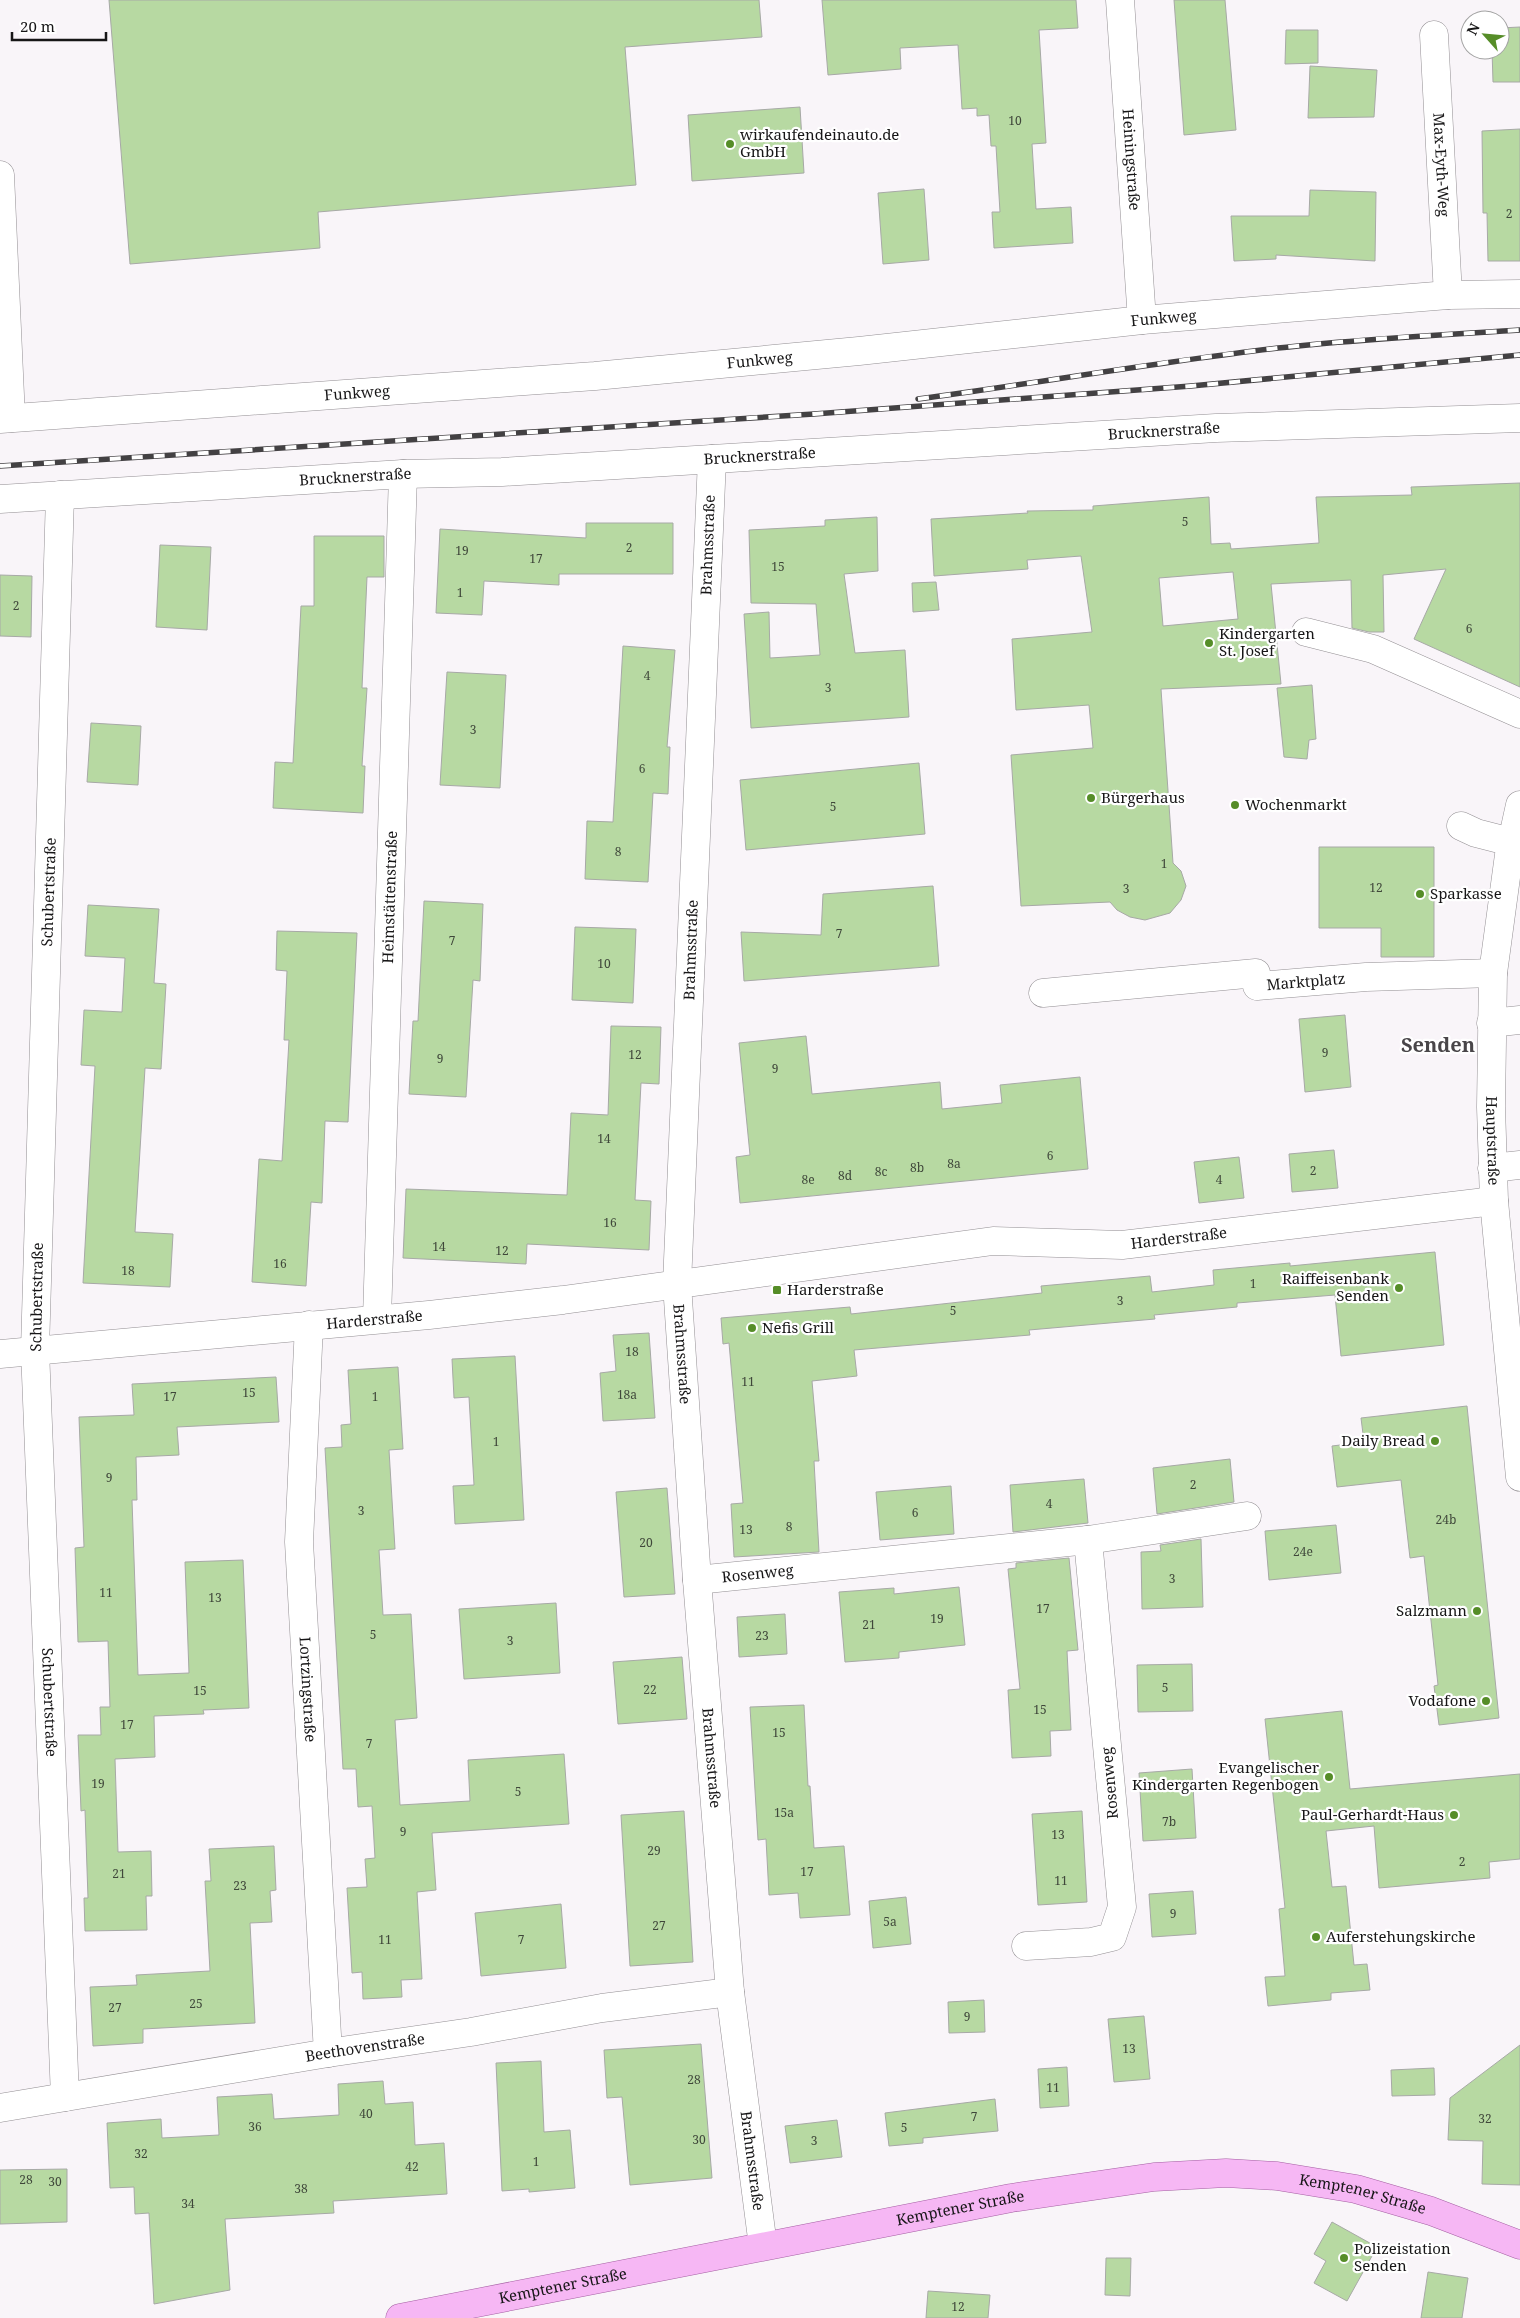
<svg xmlns="http://www.w3.org/2000/svg" width="1520" height="2318" font-family="'Noto Serif',serif">
<rect width="100%" height="100%" fill="#f9f5f9"/>
<path fill="#b7d9a2" stroke="#a7a9a6" fill-rule="evenodd" d="M109,0h650l3,37 -137,10 11,138 -318,27 2,36 -190,16z
M822,0h254l2,28 -39,2 7,113 -14,1 4,65 35,-2 2,36 -79,5 -2,-36h8l-4,-66h-5l-2,-31 -12,1v-8l-15,1 -4,-64 -58,3 1,21 -73,6z
M1174,0h51l11,130 -52,5z
M1520,27v55h-27l-1,-32h8v-22z
M1286,30h32v33l-33,1z
M1310,66l67,4 -3,47 -66,1z
M800,107l4,66 -112,8 -4,-66z
M1520,129v132h-32l-1,-48h-4l-1,-82z
M924,189l5,71 -46,4 -5,-71z
M1310,190l66,2 -1,69 -99,-6v4l-42,2 -3,-45h78z
M1520,483v204l-106,-48 32,-70 -63,6 1,57h-15l-17,-4 -1,-48 -80,4 10,100 -120,5 12,174 8,8 5,15 -5,14 -11,13 -25,7 -15,-3 -13,-7 -7,-8 -89,4 -10,-151 82,-7 -4,-43 -73,5 -4,-71 80,-7 -11,-76 -54,4 1,9 -94,7 -3,-57 97,-6 -1,-2 66,-1v-4l116,-9 2,47 19,-1 1,6 88,-6 -3,-46 96,-2 -1,-8zM1233,572l5,47 -75,7 -4,-48z
M877,517l1,54 -34,3 11,79 50,-3 4,67 -158,11 -7,-114 25,-2 1,46 50,-3 -4,-51 -65,-1 -2,-73 76,-4v-6z
M586,523h87v51h-114v11l-75,-4 -2,34 -46,-2 4,-84 146,9z
M314,536h70v41h-17l-5,111h5l-5,78h3l-2,47 -90,-5 2,-46 18,1 8,-157h13z
M160,545l51,2 -4,83 -51,-3z
M0,575l32,1 -1,61 -31,-1z
M936,582l3,28 -26,2 -1,-29z
M623,646l52,4 -8,97h3l-2,47 -15,-1 -5,89 -63,-3 2,-58 26,1z
M447,672l59,3 -6,113 -60,-3z
M1312,685l4,54 -7,1 -2,19 -23,-2 -7,-69z
M91,723l50,3 -3,59 -51,-3z
M919,763l6,71 -179,16 -6,-70z
M1319,847h115v110h-53v-29h-62z
M933,886l6,80 -195,15 -3,-49 80,3 2,-41z
M424,901l59,3 -3,77 -7,-1 -7,117 -57,-3 4,-73h5z
M88,905l71,4 -5,74 12,1 -5,85 -16,-1 -10,164 38,2 -3,53 -87,-4 12,-217 -14,-1 3,-55 38,2 3,-54 -40,-2z
M575,927l61,2 -3,74 -61,-3z
M277,931l80,2 -9,189 -23,-1 -3,82 -11,-1 -5,84 -54,-4 7,-123 23,2 7,-121h-5l3,-69 -11,-1z
M1345,1015l6,72 -46,5 -6,-73z
M611,1026l50,1 -2,57 -18,-1 -6,117 16,1 -2,49 -122,-6 -1,20 -123,-6 3,-69 161,6 4,-82 37,2z
M806,1036l6,58 128,-12 2,27 60,-6 -2,-18 80,-8 8,92 -348,34 -4,-46 14,-2 -11,-112z
M1334,1150l4,38 -46,4 -3,-38z
M1239,1157l5,41 -45,5 -5,-41z
M1435,1252l9,93 -103,11 -6,-61 -98,8v4l-83,8 1,4 -126,11 1,5 -176,15 3,26 -45,5 7,80h-5l5,91 -85,5 -3,-53 12,-1 -14,-160 -6,1 -2,-26 129,-11 1,7 191,-21 -1,-7 109,-10 2,16 62,-7 -1,-15 77,-7v3z
M649,1333l6,85 -52,3 -3,-48 16,-2 -3,-36z
M515,1356l9,164 -69,4 -2,-38 21,-1 -5,-88 -15,1 -2,-39z
M398,1367l5,82 -14,1 6,99 -16,1 4,65 28,-1 6,104 -22,2 5,85 70,-4 -2,-41 96,-6 5,70 -137,9 4,57 -19,2 5,87 -21,1 1,17 -39,2 -1,-27 -10,1 -5,-85 20,-1 -2,-28 10,-1 -3,-52 -14,1 -2,-38h-13l-18,-321 17,-1 -1,-22 10,-1 -3,-54z
M276,1377l3,45 -102,5 2,28 -43,2 1,43h-5l6,175 51,-2 -4,-111 58,-2 6,148 -46,2 1,4 -50,2 1,41 -40,2 3,93 33,-1 1,45h-6l1,34 -62,1 -1,-33h4l-3,-88 -4,1 -3,-76h23l-1,-28h10l-2,-66 -30,1 -3,-94 9,-1 -5,-130 55,-2 -2,-31z
M1467,1406l32,312 -60,7 -5,-39 4,-1 -14,-129 -14,2 -9,-78 -64,7 -5,-41 32,-4 -3,-24z
M1230,1459l4,43 -77,12 -4,-46z
M1084,1479l4,44 -75,9 -3,-47z
M951,1486l3,48 -74,6 -4,-48z
M667,1488l8,106 -51,3 -8,-105z
M1336,1525l5,48 -72,7 -4,-49z
M1201,1539l2,68 -61,2 -1,-57 20,-1 -1,-6z
M1069,1558l9,92 -11,1 4,79 -21,1 1,25 -39,2 -4,-68 12,-1 -12,-120 8,-1v-5z
M959,1587l6,58 -66,7v6l-54,4 -6,-70 55,-4v6z
M556,1603l4,70 -96,6 -5,-70z
M785,1614l2,40 -48,3 -2,-40z
M682,1657l5,62 -69,5 -5,-62z
M1192,1664l1,47 -55,1 -1,-47z
M804,1705l4,81h2l4,62 30,-2 6,69 -50,3 -2,-25 -29,2 -3,-56 -8,1 -8,-133z
M1342,1711l8,78 170,-15v85l-31,3 1,16 -111,10 -5,-62 -48,5 6,56 14,-1 8,79 13,-1 3,26 -39,3v7l-63,6 -3,-29 20,-1 -6,-67 6,-1 -20,-189z
M1192,1769l4,69 -53,3 -4,-68z
M684,1811l9,151 -63,4 -9,-151z
M1082,1811l5,91 -49,3 -6,-91z
M274,1846l2,44 -6,1 2,31 -22,1 5,100 -112,6v14l-50,3 -3,-59 47,-2 -1,-10 74,-4 -5,-90h6l-2,-32z
M1193,1891l3,43 -44,3 -3,-43z
M906,1897l5,47 -38,4 -4,-47z
M561,1904l5,64 -85,8 -6,-63z
M984,2000l1,32 -36,1 -1,-31z
M1144,2016l6,63 -36,3 -6,-63z
M701,2044l11,134 -82,7 -8,-88 -15,1 -3,-48z
M1520,2045v140l-38,-1 1,-43 -35,-1 2,-42z
M541,2061l3,71 26,-2 5,58 -46,4v-3l-27,2 -6,-128z
M1067,2067l2,39 -29,2 -2,-39z
M1434,2068l1,27 -43,1 -1,-26z
M383,2081l2,23 28,-2 2,43 29,-2 3,51 -114,7 1,12 -109,6 5,71 -76,14 -5,-91 -14,1 -1,-27 -24,1 -3,-65 54,-4 1,19 57,-3 -2,-38 55,-3 2,25 65,-4 -1,-31z
M995,2099l3,32 -75,7v5l-34,3 -4,-33z
M837,2120l5,37 -52,6 -5,-37z
M67,2169v53l-67,2v-54z
M1332,2222l45,25 -30,54 -33,-18 12,-22 -12,-7z
M1106,2258h25l-1,38 -25,-1z
M1428,2272l40,6 -6,40h-41z
M928,2291l62,4 -2,23h-62z"/>
<g fill="none" stroke-linecap="round" stroke-linejoin="round">
<defs>
<g id="minor">
<path id="s1" d="M1120,0l22,320"/>
<path id="s2" d="M1434,35l14,260"/>
<path d="M0,175l11,243"/>
<path id="s3" d="M0,419l595,-43 264,-25 283,-31 306,-25 72,-1"/>
<path id="s4" d="M712,459l-35,825 20,296 33,412 33,254"/>
<path id="s5" d="M60,495l-25,855 30,747"/>
<path id="s6" d="M0,499l403,-25 99,-2 714,-44 304,-10"/>
<path d="M1306,632l67,17 147,65"/>
<path id="s7" d="M1520,805l-11,50 -16,118 -2,134 3,94 26,276"/>
<path d="M1461,826l15,7 35,9"/>
<path id="s8" d="M1043,993l213,-20 1,13 109,-9 127,-4"/>
<path d="M1491,1023l29,-3"/>
<path d="M1492,1168l28,-3"/>
<path id="s9" d="M377,1319l26,-845"/>
<path id="s10" d="M309,1325l-10,217 29,511"/>
<path id="s11" d="M0,1354l429,-39 134,-15 430,-59 129,4 372,-44"/>
<path id="s12" d="M697,1580l391,-40 159,-24"/>
<path d="M1026,1946l65,-4 21,-5 10,-30 -34,-367"/>
<path id="s13" d="M0,2108l328,-55 143,-21 131,-24 128,-16"/>
</g>
<g id="major">
<path id="s14" d="M400,2318l611,-120 143,-21 72,-4 51,3 79,13 75,22 89,34"/>
</g>
</defs>
<use href="#minor" stroke="#938f93" stroke-width="29"/>
<use href="#major" stroke="#a45fa2" stroke-width="29"/>
<use href="#minor" stroke="#fff" stroke-width="28"/>
<use href="#major" stroke="#f6b7f4" stroke-width="28"/>
<defs>
<path id="rail" d="M918,399c120,-16 239,-37 360,-51 80,-9 161,-13 242,-18
M0,466l814,-52 377,-28 329,-31"/>
</defs>
<use href="#rail" stroke="#434143" stroke-width="5.5"/>
<use href="#rail" stroke="#fff" stroke-width="4" stroke-dasharray="11" stroke-linecap="butt"/>
</g>
<g fill="#568d28" stroke="#fff" stroke-width="2">
<circle cx="730" cy="144" r="5"/>
<circle cx="1209" cy="643" r="5"/>
<circle cx="1091" cy="798" r="5"/>
<circle cx="1235" cy="805" r="5"/>
<circle cx="1420" cy="894" r="5"/>
<circle cx="1399" cy="1288" r="5"/>
<rect x="772" y="1285" width="10" height="10" rx="2.5"/>
<circle cx="752" cy="1328" r="5"/>
<circle cx="1435" cy="1441" r="5"/>
<circle cx="1477" cy="1611" r="5"/>
<circle cx="1486" cy="1701" r="5"/>
<circle cx="1329" cy="1777" r="5"/>
<circle cx="1454" cy="1815" r="5"/>
<circle cx="1316" cy="1937" r="5"/>
<circle cx="1344" cy="2258" r="5"/>
</g>
<g text-anchor="middle" stroke-width="4.5" stroke-linejoin="round" paint-order="stroke">
<g font-size="12" fill="#3f473a">
<text x="1015" y="125">10</text>
<text x="1509" y="218">2</text>
<text x="1185" y="526">5</text>
<text x="629" y="552">2</text>
<text x="462" y="555">19</text>
<text x="536" y="563">17</text>
<text x="778" y="571">15</text>
<text x="460" y="597">1</text>
<text x="16" y="610">2</text>
<text x="1469" y="633">6</text>
<text x="647" y="680">4</text>
<text x="828" y="692">3</text>
<text x="473" y="734">3</text>
<text x="642" y="773">6</text>
<text x="833" y="811">5</text>
<text x="618" y="856">8</text>
<text x="1164" y="868">1</text>
<text x="1376" y="892">12</text>
<text x="1126" y="893">3</text>
<text x="839" y="938">7</text>
<text x="452" y="945">7</text>
<text x="604" y="968">10</text>
<text x="1325" y="1057">9</text>
<text x="635" y="1059">12</text>
<text x="440" y="1063">9</text>
<text x="775" y="1073">9</text>
<text x="604" y="1143">14</text>
<text x="1050" y="1160">6</text>
<text x="954" y="1168">8a</text>
<text x="917" y="1172">8b</text>
<text x="1313" y="1175">2</text>
<text x="881" y="1176">8c</text>
<text x="845" y="1180">8d</text>
<text x="808" y="1184">8e</text>
<text x="1219" y="1184">4</text>
<text x="610" y="1227">16</text>
<text x="439" y="1251">14</text>
<text x="502" y="1255">12</text>
<text x="280" y="1268">16</text>
<text x="128" y="1275">18</text>
<text x="1253" y="1288">1</text>
<text x="1120" y="1305">3</text>
<text x="953" y="1315">5</text>
<text x="632" y="1356">18</text>
<text x="748" y="1386">11</text>
<text x="249" y="1397">15</text>
<text x="627" y="1399">18a</text>
<text x="170" y="1401">17</text>
<text x="375" y="1401">1</text>
<text x="496" y="1446">1</text>
<text x="109" y="1482">9</text>
<text x="1193" y="1489">2</text>
<text x="1049" y="1508">4</text>
<text x="361" y="1515">3</text>
<text x="915" y="1517">6</text>
<text x="1446" y="1524">24b</text>
<text x="789" y="1531">8</text>
<text x="746" y="1534">13</text>
<text x="646" y="1547">20</text>
<text x="1303" y="1556">24e</text>
<text x="1172" y="1583">3</text>
<text x="106" y="1597">11</text>
<text x="215" y="1602">13</text>
<text x="1043" y="1613">17</text>
<text x="937" y="1623">19</text>
<text x="869" y="1629">21</text>
<text x="373" y="1639">5</text>
<text x="762" y="1640">23</text>
<text x="510" y="1645">3</text>
<text x="1165" y="1692">5</text>
<text x="650" y="1694">22</text>
<text x="200" y="1695">15</text>
<text x="1040" y="1714">15</text>
<text x="127" y="1729">17</text>
<text x="779" y="1737">15</text>
<text x="369" y="1748">7</text>
<text x="98" y="1788">19</text>
<text x="518" y="1796">5</text>
<text x="784" y="1817">15a</text>
<text x="1169" y="1826">7b</text>
<text x="403" y="1836">9</text>
<text x="1058" y="1839">13</text>
<text x="654" y="1855">29</text>
<text x="1462" y="1866">2</text>
<text x="807" y="1876">17</text>
<text x="119" y="1878">21</text>
<text x="1061" y="1885">11</text>
<text x="240" y="1890">23</text>
<text x="1173" y="1918">9</text>
<text x="890" y="1926">5a</text>
<text x="659" y="1930">27</text>
<text x="385" y="1944">11</text>
<text x="521" y="1944">7</text>
<text x="196" y="2008">25</text>
<text x="115" y="2012">27</text>
<text x="967" y="2021">9</text>
<text x="1129" y="2053">13</text>
<text x="694" y="2084">28</text>
<text x="1053" y="2092">11</text>
<text x="366" y="2118">40</text>
<text x="974" y="2121">7</text>
<text x="1485" y="2123">32</text>
<text x="255" y="2131">36</text>
<text x="904" y="2132">5</text>
<text x="699" y="2144">30</text>
<text x="814" y="2145">3</text>
<text x="141" y="2158">32</text>
<text x="536" y="2166">1</text>
<text x="412" y="2171">42</text>
<text x="26" y="2184">28</text>
<text x="55" y="2186">30</text>
<text x="301" y="2193">38</text>
<text x="188" y="2208">34</text>
<text x="958" y="2311">12</text>
</g>
<g font-size="15" fill="#171617" stroke="#fff" text-anchor="start">
<text x="740" y="140">wirkaufendeinauto.de<tspan x="740" dy="17">GmbH</tspan></text>
<text x="1219" y="639">Kindergarten<tspan x="1219" dy="17">St. Josef</tspan></text>
<text x="1101" y="803">Bürgerhaus</text>
<text x="1245" y="810">Wochenmarkt</text>
<text x="1430" y="899">Sparkasse</text>
<text x="1389" y="1284" text-anchor="end">Raiffeisenbank<tspan x="1389" dy="17">Senden</tspan></text>
<text x="787" y="1295">Harderstraße</text>
<text x="762" y="1333">Nefis Grill</text>
<text x="1425" y="1446" text-anchor="end">Daily Bread</text>
<text x="1467" y="1616" text-anchor="end">Salzmann</text>
<text x="1476" y="1706" text-anchor="end">Vodafone</text>
<text x="1319" y="1773" text-anchor="end">Evangelischer<tspan x="1319" dy="17">Kindergarten Regenbogen</tspan></text>
<text x="1444" y="1820" text-anchor="end">Paul-Gerhardt-Haus</text>
<text x="1326" y="1942">Auferstehungskirche</text>
<text x="1354" y="2254">Polizeistation<tspan x="1354" dy="17">Senden</tspan></text>
</g>
<g font-size="15" fill="#171617" stroke="#fff">
<text dy="5" stroke="none"><textPath href="#s1" startOffset="160">Heiningstraße</textPath></text>
<text dy="5" stroke="none"><textPath href="#s2" startOffset="130">Max-Eyth-Weg</textPath></text>
<text dy="5" stroke="none"><textPath href="#s3" startOffset="1168">Funkweg</textPath></text>
<text dy="5" stroke="none"><textPath href="#s3" startOffset="762">Funkweg</textPath></text>
<text dy="5" stroke="none"><textPath href="#s3" startOffset="358">Funkweg</textPath></text>
<text dy="5" stroke="none"><textPath href="#s6" startOffset="1166">Brucknerstraße</textPath></text>
<text dy="5" stroke="none"><textPath href="#s6" startOffset="761">Brucknerstraße</textPath></text>
<text dy="5" stroke="none"><textPath href="#s6" startOffset="356">Brucknerstraße</textPath></text>
<text transform="translate(708 545) rotate(-88)" y="5">Brahmsstraße</text>
<text transform="translate(49 892) rotate(-88)" y="5">Schubertstraße</text>
<text dy="5" stroke="none"><textPath href="#s9" startOffset="422">Heimstättenstraße</textPath></text>
<text transform="translate(691 950) rotate(-88)" y="5">Brahmsstraße</text>
<text dy="5" stroke="none"><textPath href="#s8" startOffset="276">Marktplatz</textPath></text>
<text dy="5" stroke="none"><textPath href="#s7" startOffset="338">Hauptstraße</textPath></text>
<text dy="5" stroke="none"><textPath href="#s11" startOffset="1186">Harderstraße</textPath></text>
<text transform="translate(37 1297) rotate(-89)" y="5">Schubertstraße</text>
<text dy="5" stroke="none"><textPath href="#s11" startOffset="376">Harderstraße</textPath></text>
<text dy="5" stroke="none"><textPath href="#s4" startOffset="896">Brahmsstraße</textPath></text>
<text dy="5" stroke="none"><textPath href="#s12" startOffset="61">Rosenweg</textPath></text>
<text dy="5" stroke="none"><textPath href="#s10" startOffset="365">Lortzingstraße</textPath></text>
<text dy="5" stroke="none"><textPath href="#s5" startOffset="1208">Schubertstraße</textPath></text>
<text dy="5" stroke="none"><textPath href="#s4" startOffset="1301">Brahmsstraße</textPath></text>
<text transform="translate(1110 1783) rotate(-95)" y="5">Rosenweg</text>
<text dy="5" stroke="none"><textPath href="#s13" startOffset="370">Beethovenstraße</textPath></text>
<text dy="5" stroke="none"><textPath href="#s4" startOffset="1706">Brahmsstraße</textPath></text>
<text dy="5" stroke="none"><textPath href="#s14" startOffset="978">Kemptener Straße</textPath></text>
<text dy="5" stroke="none"><textPath href="#s14" startOffset="571">Kemptener Straße</textPath></text>
<text dy="5" stroke="none"><textPath href="#s14" startOffset="166">Kemptener Straße</textPath></text>
</g>
<g font-size="20" font-weight="bold" fill="#494649" stroke="#fff">
<text x="1438" y="1052">Senden</text>
</g>
</g>
<g transform="translate(1485 35) rotate(297)"><circle r="24" fill="#ffffff" stroke="#a2a2a2"/>
<path d="M0-4L9 19L0 12L-9 19Z" fill="#568d28"/>
<text y="-8" font-size="14" font-weight="bold" text-anchor="middle" fill="#171617">N</text>
</g>
<path d="M12 32v8h94v-8" fill="none" stroke="#171617" stroke-width="2.5"/>
<text x="20" y="32" font-size="15" fill="#171617" stroke="#ffffff" stroke-width="4" paint-order="stroke">20 m</text>
</svg>
